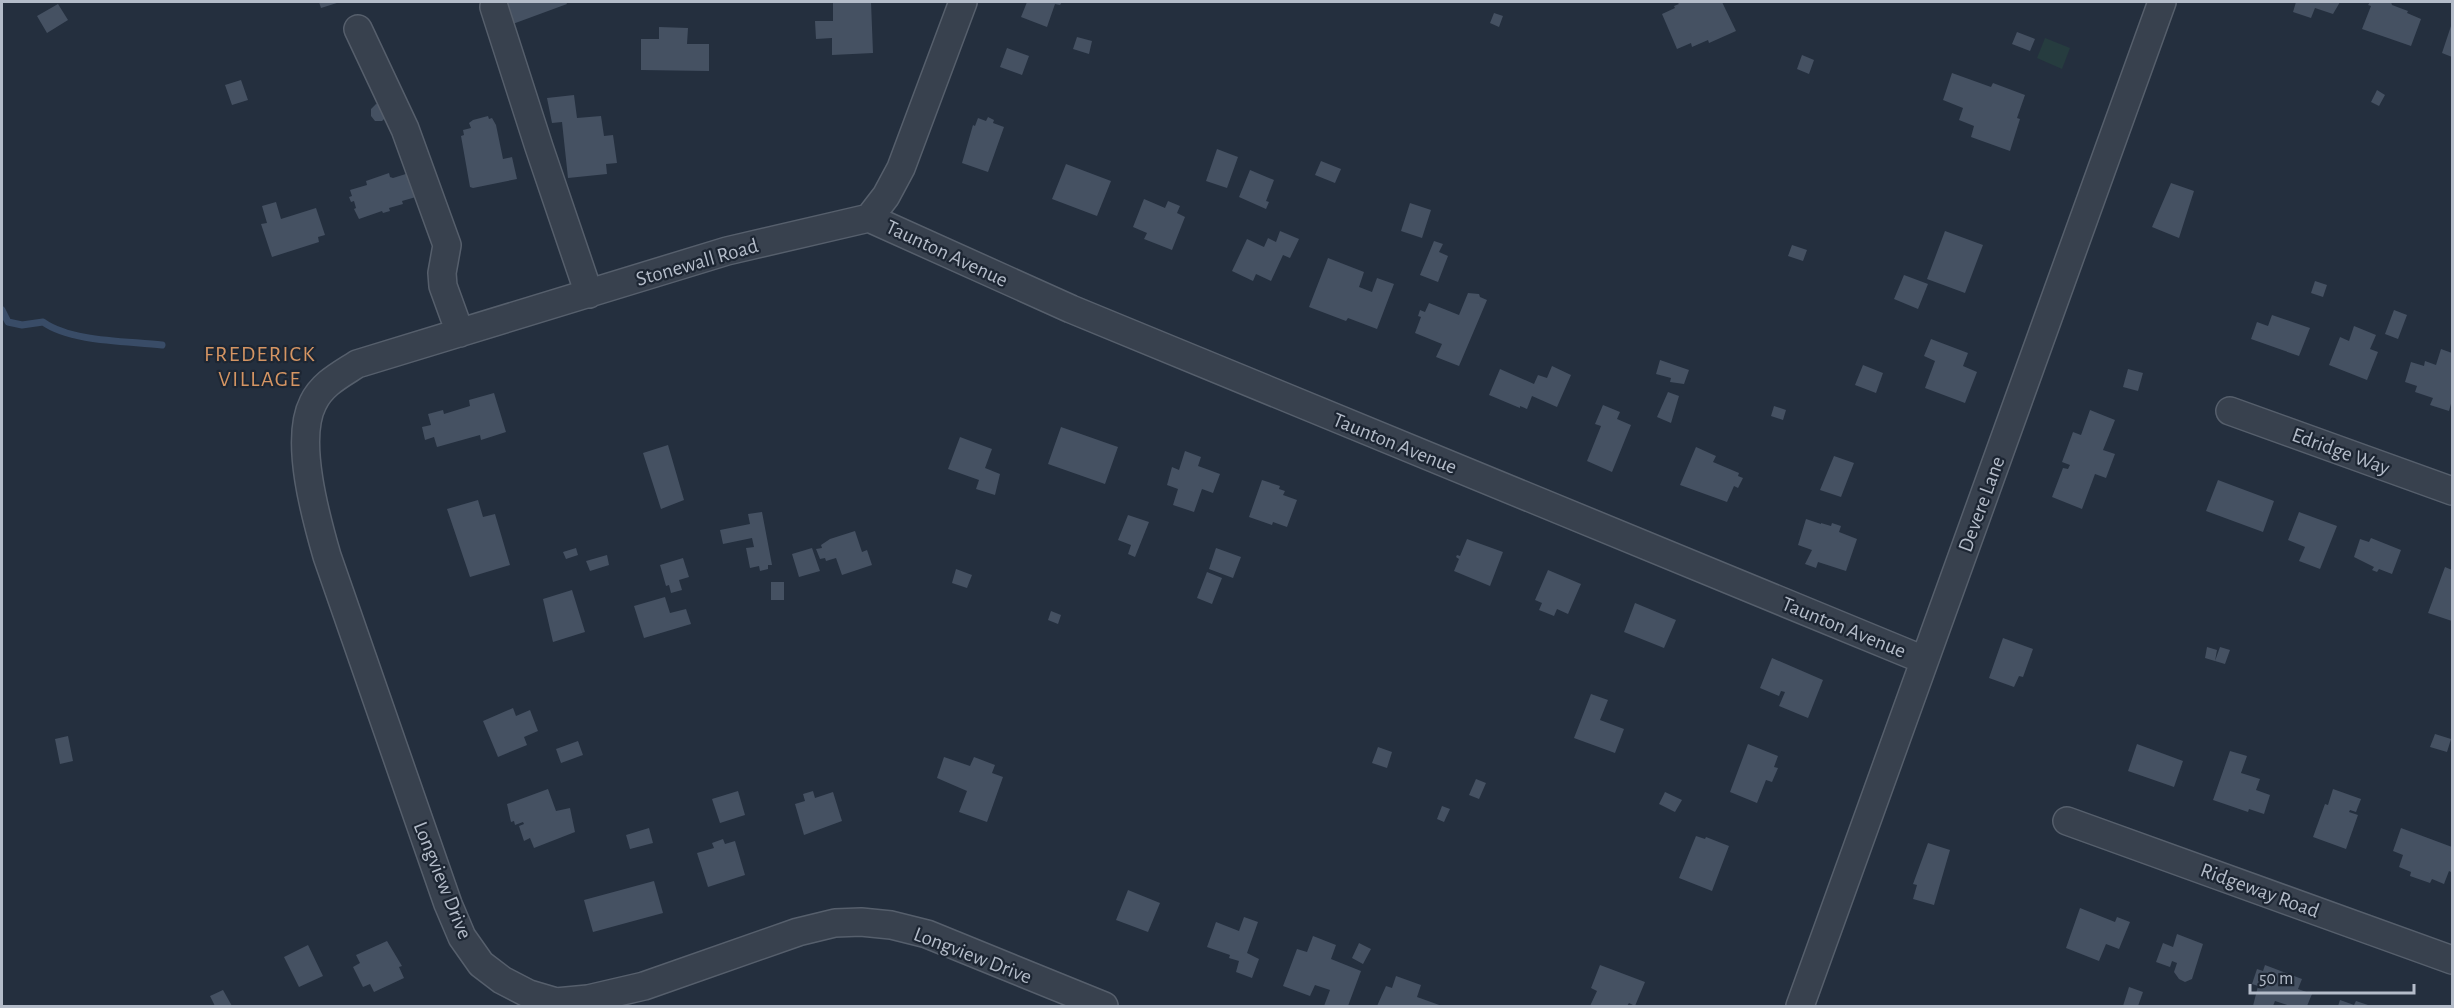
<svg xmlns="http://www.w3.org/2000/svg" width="2454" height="1008" font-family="'Alegreya Sans',sans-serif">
<rect width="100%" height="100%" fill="#242f3e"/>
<path fill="#263c3f" d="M2045,38l25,10 -8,21 -25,-11z"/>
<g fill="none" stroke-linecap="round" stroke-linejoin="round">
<path stroke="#394c67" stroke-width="7" d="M2,310l6,12 14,3 21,-3c28,20 84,19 119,23"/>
</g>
<path fill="#455162" d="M319,2h21l-19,6z
M501,2h65l1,2 -57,21z
M871,2l2,51 -41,2v-17l-16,1 -1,-18h18v-18z
M1027,2h35l-2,3 -5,-1 -8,23 -26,-10z
M1677,2h45l14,29 -27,12 -1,-3 -16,7 -1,-4 -14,6 -15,-35 13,-6 -1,-2 5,-2z
M2296,2h44l-7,12 -18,-6 -4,10 -18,-6z
M2370,2h21l1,3 16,6 -1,2 14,6 -10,27 -49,-17 9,-23 -3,-1z
M58,4l10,16 -21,13 -10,-17z
M1494,13l9,3 -4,11 -9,-4z
M2452,23v34l-10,-4z
M659,27l29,1 -1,16h22v27l-68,-1v-31h18z
M2017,32l18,7 -5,12 -18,-7z
M1077,37l15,4 -3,13 -16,-5z
M1007,48l22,8 -7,19 -22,-8z
M1802,55l12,5 -5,14 -12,-5z
M1952,73l39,14 2,-4 32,12 -8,23 3,1 -10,32 -39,-14 3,-11 -15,-6 4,-12 -20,-8z
M241,80l7,20 -16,5 -7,-20z
M2377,90l8,5 -6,11 -8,-4z
M574,95l3,23 24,-2 3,20 9,-1 4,28 -11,1 1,10 -39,4 -6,-56 -10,1 -5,-25z
M376,104l7,1 4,11 -5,5h-7l-4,-5v-7z
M488,116l1,3 3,-1 4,7 7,34 9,-2 5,22 -44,9 -3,-1 -9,-51 3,-1 -1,-5 8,-2 -2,-5 4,-3z
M988,117l6,3 -1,3 11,4 -16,45 -26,-9 11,-38 2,1 3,-8 8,3z
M1217,149l21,8 -11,31 -21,-7z
M1321,161l20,8 -6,14 -20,-8z
M1066,164l45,17 -14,35 -45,-17z
M1250,170l24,10 -8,21 3,1 -3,7 -27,-12z
M389,173l1,4 3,1 16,-5 7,24 -14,4 1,3 -14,4 1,3 -7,2 -1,-2 -23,8 -5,-10 2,-1 -2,-7 -3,1 -2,-5 3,-1 -2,-6 17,-5 -1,-4z
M2171,183l23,8 -15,47 -27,-11z
M1144,199l21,9 3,-7 12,5 -3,7 8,4 -13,33 -28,-11 3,-6 -14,-6z
M276,202l5,17 35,-11 9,27 -7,2 1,5 -47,15 -11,-33 6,-1 -5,-17z
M1410,203l21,7 -9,28 -21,-7z
M1280,231l19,8 -9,19 -7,-3 -12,26 -15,-7 -3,7 -21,-10 15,-32 17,8 4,-9 8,4z
M1945,231l38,14 -18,48 -38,-14z
M1434,241l9,3 -4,8 9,4 -10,26 -18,-7z
M1792,245l15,5 -4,11 -15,-5z
M1328,258l36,14 -5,15 13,5 5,-14 17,6 -17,45 -29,-11 -2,3 -37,-14z
M1904,275l24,9 -10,25 -24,-10z
M2315,281l12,4 -4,12 -12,-4z
M1468,293l11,1 1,3 7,3 -28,66 -23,-9 6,-13 -27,-11 6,-16 -3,-1 2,-6 5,2 4,-9 30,12z
M2394,310l13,5 -9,24 -13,-5z
M2272,315l38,13 -11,28 -48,-17 6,-17 11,4z
M2354,326l22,9 -6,14 8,3 -11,28 -38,-15 11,-28 9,4z
M1931,339l37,14 -5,13 14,6 -12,31 -40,-15 10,-27 -11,-5z
M2441,349l11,4v47l-3,11 -19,-6 3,-7 -18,-6 2,-6 -12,-4 6,-20 13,4 1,-5 11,4z
M1660,360l29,10 -5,14 -14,-2 1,-4 -15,-4z
M1863,365l20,8 -7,20 -21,-8z
M1552,366l19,9 -14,32 -25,-11 -5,13 -7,-3v2l-31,-13 11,-26 34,15 4,-9 9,3z
M2128,369l15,4 -5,18 -15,-4z
M1668,392l11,4 -8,27 -14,-6z
M494,393l12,39 -25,8 -1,-5 -43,12 -3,-10 -9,3 -3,-13 9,-2 -3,-11 15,-4 1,4 26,-8 -1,-6z
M1603,405l17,7 -3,7 14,6 -19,47 -25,-11 14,-35 -6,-2z
M1774,406l12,4 -3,10 -12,-4z
M2090,410l25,10 -12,30 12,4 -9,24 -11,-4 -13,35 -30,-12 11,-29 5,1 2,-4 -8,-3 11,-30 8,3z
M1061,427l57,20 -13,37 -57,-20z
M960,437l32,12 -7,19 15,6 -5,21 -19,-6 3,-9 -31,-11z
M668,445l16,55 -23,9 -18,-56z
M1696,447l20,9 -3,6 26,11 -1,3 5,2 -5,10 -4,-2 -7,16 -47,-17z
M1185,451l16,6 -3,9 22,8 -7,19 -11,-4 -8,23 -21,-7 5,-16 -11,-4 5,-18 7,3z
M1834,456l20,7 -13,34 -21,-7z
M1262,480l18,6 -1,3 6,2 -2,4 14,5 -10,27 -14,-5 -1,3 -23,-8z
M2218,480l56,21 -11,31 -57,-21z
M478,500l5,17 12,-3 15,51 -40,12 -23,-68z
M762,512l10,53h-4v4l-8,2 -1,-5 -9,2 -4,-20 8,-1 -2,-9 -29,6 -3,-14 30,-6 -2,-10z
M2299,512l38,14 -17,43 -21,-8 6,-14 -17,-7z
M1128,515l21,7 -14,35 -7,-3 3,-9 -13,-5z
M1806,519l15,5v-1l10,3 1,-3 9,3 -2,6 18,7 -11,32 -28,-9 -2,6 -11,-4 7,-14 -14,-5z
M855,531l7,21 5,-2 5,15 -30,10 -6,-17 -10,3 -1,-3 -5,1 -4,-10 6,-1 -1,-3 9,-6z
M2371,538l30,12 -9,24 -13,-5 -2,3 -5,-2 2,-3 -20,-10 6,-18 9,3z
M1467,539l36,13 -13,34 -36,-15 5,-12 -3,-2 1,-2 3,1z
M576,548l2,7 -12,4 -3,-7z
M812,548l8,23 -21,6 -7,-23z
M1216,548l25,9 -8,21 -24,-9z
M607,555l2,10 -19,6 -4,-10z
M683,558l6,19 -10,3 3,10 -11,3 -2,-8 -3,1 -6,-21z
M2445,567l7,3v51l-24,-8z
M956,569l16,6 -5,13 -15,-5z
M1548,570l33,14 -13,30 -11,-5 -3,7 -15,-6 3,-7 -7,-3z
M1207,572l15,6 -10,26 -15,-6z
M771,582h13v18h-13z
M572,590l13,42 -32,10 -10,-43z
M665,597l5,16 16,-4 5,15 -47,14 -10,-32z
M1635,603l41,17 -12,28 -40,-16z
M1051,611l10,4 -3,9 -10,-4z
M2003,638l30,11 -10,28 -4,-1 -5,11 -25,-9z
M2207,647l10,3 -2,11 -10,-3z
M2220,647l10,3 -5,14 -10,-3z
M1772,658l51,22 -15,38 -29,-12 6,-14 -4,-1 -2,5 -19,-8z
M1591,694l17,6 -8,20 24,9 -9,24 -41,-15z
M513,708l3,8 14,-6 8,21 -14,6 3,8 -29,12 -15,-36z
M2435,734l16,5 -4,13 -17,-5z
M68,736l5,25 -13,3 -5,-25z
M578,741l5,14 -22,8 -5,-14z
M1748,744l30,12 -4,11 4,1 -6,14 -6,-2 -9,23 -27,-11z
M2137,744l46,17 -9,26 -46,-16z
M1378,747l14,5 -5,16 -15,-5z
M2230,751l17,5 -6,17 19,6 -4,11 14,5 -6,19 -15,-5 -1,3 -35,-12z
M944,757l26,9 4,-9 21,8 -3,8 11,4 -16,45 -28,-10 8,-21 -30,-13z
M1476,779l10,4 -7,16 -10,-4z
M548,789l8,22 14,-3 5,24 -41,16 -4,-10 -6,3 -5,-15 5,-2 -1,-2 -8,3 -1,-4 -3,1 -4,-18z
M2333,789l28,10 -5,13 -6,-2 -1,2 9,3 -12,34 -33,-12 12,-33 3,1z
M738,791l7,24 -25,8 -8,-24z
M813,791l2,7 18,-6 9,29 -38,14 -9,-31 10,-3 -2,-7z
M1665,792l17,8 -7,12 -16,-8z
M1442,806l8,3 -6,13 -7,-3z
M649,828l4,15 -23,6 -4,-14z
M2401,828l51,19v22l-1,3 -2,-1 -5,13 -12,-5 -2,4 -20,-7 1,-4 -12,-5 4,-12 -10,-4z
M1696,836l9,3 1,-2 23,9 -17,45 -33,-13z
M723,839l2,5 10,-3 10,34 -37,12 -11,-34 17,-5 -2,-5z
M1928,843l22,7 -16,55 -21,-6 4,-14 -4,-1z
M654,881l9,32 -70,19 -9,-32z
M1128,890l32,13 -12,29 -32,-12z
M2080,908l35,14 2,-5 13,5 -11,27 -13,-5 -7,17 -33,-13z
M1244,917l14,5 -11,31 12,6 -7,19 -16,-6 3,-11 -10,-3 1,-3 -23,-8 9,-25 23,9z
M2177,934l26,10 -11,35 -7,3 -6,-3 -5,-7 3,-9 -5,-2 -2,6 -14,-5 7,-19 10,4z
M1313,936l23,9 -5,14 30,12 -13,35h-24l6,-16 -15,-5 -5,11 -27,-10 14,-37 10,3z
M387,941l15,25 -3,1 5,11 -30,14 -4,-8 -7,3 -10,-20 7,-4 -4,-8z
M1359,943l12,6 -8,15 -11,-6z
M308,945l15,31 -24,11 -15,-30z
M1600,965l45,17 -10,24 -6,-3 -2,3h-37l7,-15 -6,-3z
M2265,965l37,14 -4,10 14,5 -5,12h-17l-15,-5 -2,5h-20l5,-20 -6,-2 5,-15 6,2z
M1396,976l25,9 -4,12 25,9h-65l9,-20 6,2z
M2129,987l14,5 -5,14h-15z
M223,990l9,16h-17l-5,-10z
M2340,1000l14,5 2,-4 15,5h-33z"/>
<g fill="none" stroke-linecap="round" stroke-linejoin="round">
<defs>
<path id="minor" d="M963,2l-62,166 -15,28 -17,22 -142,33 -370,113c-17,11 -35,20 -44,39 -19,37 3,115 14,153l121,348 14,33 19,27 21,16 27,14 27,8 32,-3 56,-13 154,-54 37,-9 26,-1 30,3 36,9 177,72
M494,7l45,140 50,147
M358,29l47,100 42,116 -5,28 1,13 17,47
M869,218l202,91 853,351
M2230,411l222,80
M2067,821l385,139
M1800,1006l362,-1004"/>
</defs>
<use href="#minor" stroke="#565f6c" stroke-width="30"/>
<use href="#minor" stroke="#38414e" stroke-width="27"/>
</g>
<g text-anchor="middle" stroke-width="4.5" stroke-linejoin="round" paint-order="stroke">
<g font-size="21" fill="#b4bcc9" stroke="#1d2633">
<text transform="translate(947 253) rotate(25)" y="7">Taunton Avenue</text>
<text transform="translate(697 262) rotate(-16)" y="7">Stonewall Road</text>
<text transform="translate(1395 443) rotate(22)" y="7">Taunton Avenue</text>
<text transform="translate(2341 451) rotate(20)" y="7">Edridge Way</text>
<text transform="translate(1981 504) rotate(-70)" y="7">Devere Lane</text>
<text transform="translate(1844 627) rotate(22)" y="7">Taunton Avenue</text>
<text transform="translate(443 880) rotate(68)" y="7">Longview Drive</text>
<text transform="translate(2260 890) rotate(20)" y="7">Ridgeway Road</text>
<text transform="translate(973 955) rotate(21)" y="7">Longview Drive</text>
</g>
<g font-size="22" letter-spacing="1.5" fill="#d59563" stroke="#1d2633">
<text x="260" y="361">FREDERICK<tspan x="260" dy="25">VILLAGE</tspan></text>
</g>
</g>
<rect width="2454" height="1008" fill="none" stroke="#b4bcc9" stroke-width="6"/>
<path d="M2250 984v9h164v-9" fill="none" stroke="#b4bcc9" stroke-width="3"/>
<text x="2259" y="984" font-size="18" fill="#b4bcc9" stroke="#1d2633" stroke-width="4.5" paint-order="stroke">50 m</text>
</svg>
